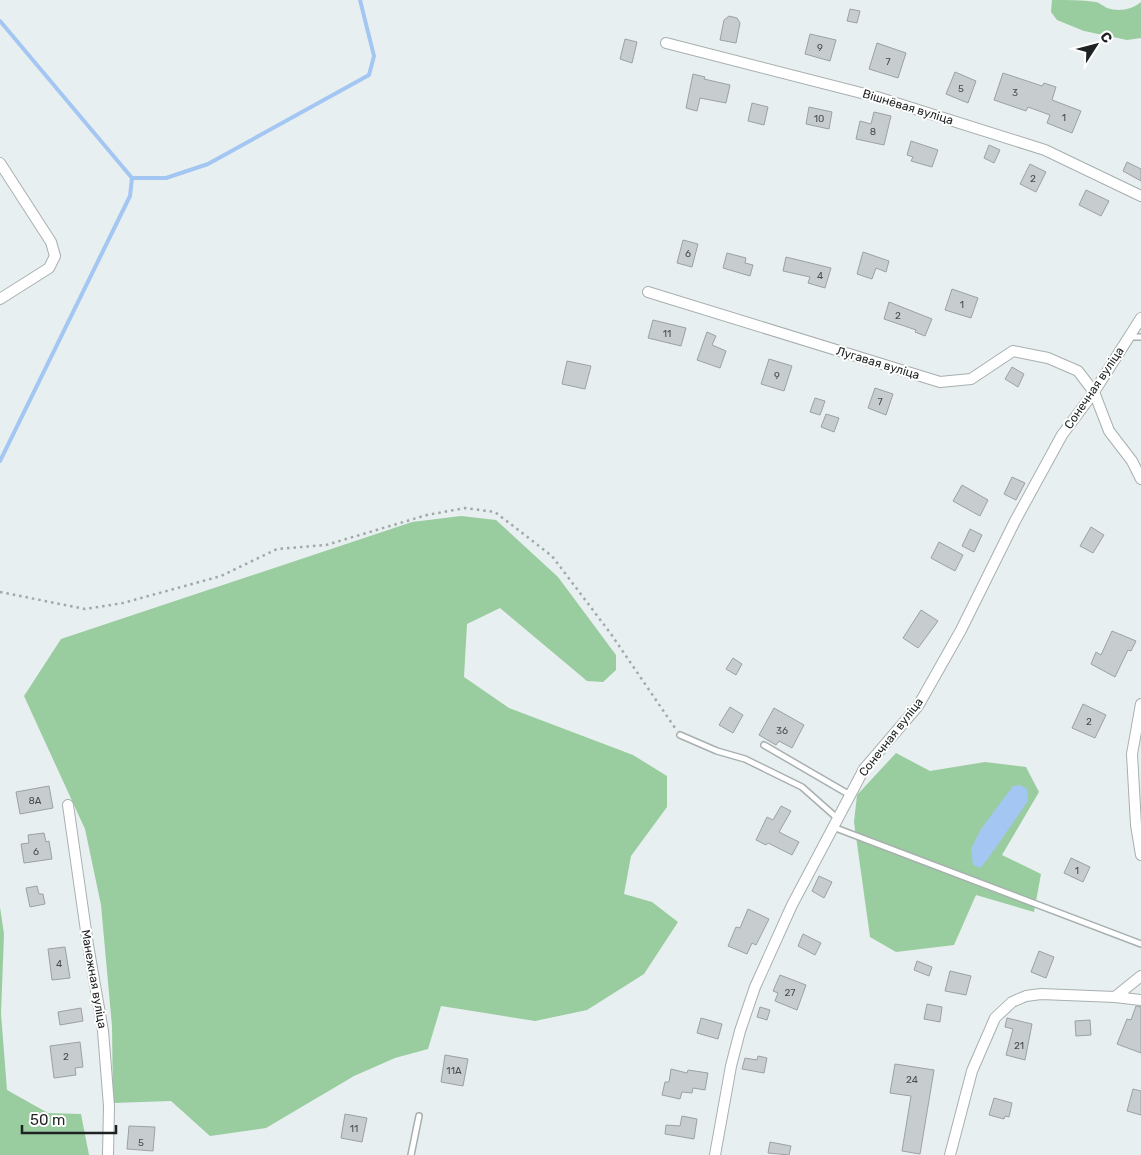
<svg xmlns="http://www.w3.org/2000/svg" width="1141" height="1155" font-family="Rubik,sans-serif">
<rect width="100%" height="100%" fill="#e8eff0"/>
<path fill="#99cc9f" d="M1052,0c15,0 30,0 44,2 4,1 7,4 11,6 11,4 25,2 34,-6v36l-14,2 -43,-9 -27,-11 -6,-8z
M461,516l35,4 62,57 58,78v15l-13,12 -16,-1 -87,-73 -33,16 -3,53 45,31 124,47 34,21v31l-36,49 -7,38 28,8 26,20 -34,52 -57,36 -52,11 -94,-15 -13,43 -33,9 -41,18 -88,52 -56,8 -39,-35 -58,2 -1,-77 -11,-121 -16,-76 -61,-133 37,-57 351,-117z
M896,753l34,18 55,-9 41,5 13,25 -37,63 39,19 -7,38 -58,-17 -22,50 -58,7 -26,-15 -16,-115 3,-27z
M0,907l4,27 -3,80 6,76 41,23 33,1 8,41h-89z"/>
<path fill="#a4c6f3" d="M1020,785l7,4 1,12 -41,59 -7,8 -7,-3 -2,-16 10,-20 32,-43z"/>
<g fill="none" stroke-linecap="round" stroke-linejoin="round">
<path stroke="#a4c6f3" stroke-width="4" d="M0,21l132,157h34l42,-14 161,-89 5,-19 -14,-56
M0,461l130,-265 2,-18"/>
</g>
<path fill="#c7cdcf" stroke="#9ca1a4" d="M850,9l10,2 -3,12 -10,-2z
M729,16l8,2 3,5 -4,20 -16,-3 4,-20z
M810,34l26,6 -6,21 -25,-7z
M625,39l12,3 -5,21 -12,-4z
M877,43l29,10 -8,25 -29,-9z
M955,72l21,9 -8,22 -22,-9z
M1003,73l39,13 2,-3 12,4 -4,13 29,11 -9,22 -25,-10 3,-8 -22,-8 -2,4 -32,-11z
M693,74l12,3 -1,2 26,6 -4,18 -26,-5 -3,13 -11,-3z
M752,103l16,4 -4,18 -16,-4z
M809,107l23,5 -3,17 -23,-5z
M874,112l17,4 -7,29 -28,-6 4,-18 11,3z
M911,141l27,9 -6,17 -21,-6 2,-4 -6,-2z
M989,145l11,5 -6,13 -10,-5z
M1127,162l14,7v12l-18,-10z
M1030,164l16,8 -10,20 -16,-8z
M1086,190l23,11 -8,15 -22,-11z
M683,240l15,4 -6,23 -15,-4z
M863,252l26,9 -3,11 -10,-4 -4,11 -15,-5z
M727,253l19,5 -1,5 8,2 -3,11 -27,-8z
M786,257l45,11 -6,20 -17,-5 2,-6 -27,-6z
M952,289l26,9 -7,20 -26,-8z
M889,302l43,17 -7,17 -10,-4 1,-2 -32,-11z
M653,320l33,8 -5,18 -33,-8z
M707,332l9,4 -4,9 14,6 -6,17 -23,-8z
M769,359l23,7 -8,25 -23,-7z
M567,361l24,5 -6,23 -23,-5z
M1012,367l12,7 -6,13 -13,-8z
M875,388l18,6 -7,21 -18,-7z
M815,398l10,3 -5,14 -10,-3z
M826,414l13,4 -5,14 -13,-5z
M1012,477l13,6 -9,17 -12,-6z
M962,485l26,15 -8,16 -27,-15z
M1091,527l13,8 -11,18 -13,-7z
M970,529l12,6 -8,17 -12,-6z
M939,542l24,13 -8,16 -24,-13z
M921,610l17,11 -20,27 -15,-10z
M1112,631l24,10 -5,10 -3,-1 -13,27 -24,-13 5,-12 5,3z
M733,658l9,6 -6,11 -10,-6z
M1083,704l23,11 -11,23 -23,-10z
M730,707l13,8 -10,18 -14,-8z
M774,708l30,17 -12,23 -13,-7 -3,4 -17,-10z
M49,786l4,22 -33,6 -4,-22z
M781,806l10,5 -12,21 20,10 -7,13 -24,-12 -2,2 -10,-5 11,-23 6,3z
M44,833l2,9 3,-1 3,18 -28,4 -3,-19 8,-1 -1,-8z
M1071,858l19,9 -7,15 -19,-9z
M819,876l13,6 -8,16 -12,-7z
M37,886l2,8h4l2,10 -15,3 -4,-19z
M748,909l21,10 -13,26 -4,-2 -5,11 -19,-8 8,-19 4,1z
M803,934l18,9 -6,12 -17,-9z
M65,947l5,31 -18,2 -4,-31z
M1039,951l15,6 -8,21 -15,-6z
M917,961l15,6 -3,9 -15,-6z
M950,971l21,5 -5,19 -21,-4z
M780,975l26,10 -9,25 -22,-9 3,-8 -5,-2z
M927,1004l15,3 -2,15 -16,-3z
M1136,1006l5,1v46l-24,-9 10,-25 4,1z
M760,1007l10,3 -3,10 -10,-3z
M81,1008l2,13 -23,4 -2,-13z
M701,1018l21,6 -4,15 -21,-6z
M1007,1018l25,6 -7,36 -19,-5 7,-26 -8,-2z
M1090,1020l1,15 -15,1 -1,-15z
M80,1042l3,25 -8,1 1,7 -22,3 -4,-32z
M445,1055l23,4 -5,27 -22,-4z
M758,1056l9,2 -3,15 -22,-4 3,-11 12,2z
M895,1064l39,6 -14,84 -18,-3 9,-55 -21,-3z
M671,1069l16,4 1,-3 20,3 -3,17 -12,-2 -1,5 -10,-1 -2,7 -18,-4 3,-13h4z
M1133,1089l8,2v24l-14,-4z
M994,1098l18,5 -3,14 -4,-1 -1,3 -15,-4z
M345,1114l22,4 -5,24 -21,-4z
M682,1116l15,3 -3,20 -29,-5 1,-9 14,1z
M129,1126l26,1 -2,24 -26,-2z
M770,1142l21,4 -2,9 -21,-2z"/>
<g fill="none" stroke-linecap="round" stroke-linejoin="round">
<defs>
<path id="service" d="M1129,337h12
M680,735l37,16 28,8 57,28 35,31
M764,745l86,50
M833,827l308,117
M411,1155l8,-39"/>
<path id="minor" d="M666,43l211,54 168,53 96,46
M0,163l51,79 4,14 -6,12 -49,31
M648,292l292,90 31,-3 42,-28 35,7 30,13 16,21 15,39 23,30 9,18
M1141,704l-9,50 4,71 5,30
M68,805l20,140 15,86 6,75 -1,49
M1115,997l26,-21
M715,1155l16,-89 9,-35 15,-44 37,-82 72,-136 54,-63 43,-76 54,-109 47,-86 32,-43 47,-74
M950,1155l22,-84 23,-53 17,-16 14,-6 15,-2 74,3 26,3"/>
</defs>
<use href="#service" stroke="#a8afaf" stroke-width="8"/>
<use href="#minor" stroke="#a8afaf" stroke-width="12"/>
<path stroke="#a2a8a8" stroke-width="2.5" stroke-dasharray="2.5 4" stroke-linecap="butt" d="M0,592l85,17 38,-6 98,-27 56,-27 49,-4 101,-30 38,-7 30,4 57,44 59,78 64,94"/>
<use href="#service" stroke="#fff" stroke-width="5"/>
<use href="#minor" stroke="#fff" stroke-width="10"/>
</g>
<g text-anchor="middle" stroke-width="4" stroke-linejoin="round" paint-order="stroke">
<g font-size="10" fill="#494d4d">
<text x="820" y="51">9</text>
<text x="888" y="65">7</text>
<text x="961" y="92">5</text>
<text x="1015" y="96">3</text>
<text x="1064" y="121">1</text>
<text x="819" y="122">10</text>
<text x="873" y="135">8</text>
<text x="1033" y="182">2</text>
<text x="688" y="257">6</text>
<text x="820" y="279">4</text>
<text x="962" y="308">1</text>
<text x="898" y="319">2</text>
<text x="667" y="337">11</text>
<text x="777" y="379">9</text>
<text x="880" y="405">7</text>
<text x="1089" y="725">2</text>
<text x="782" y="734">36</text>
<text x="35" y="804">8А</text>
<text x="36" y="855">6</text>
<text x="1077" y="874">1</text>
<text x="59" y="967">4</text>
<text x="790" y="996">27</text>
<text x="1019" y="1049">21</text>
<text x="66" y="1060">2</text>
<text x="454" y="1074">11А</text>
<text x="912" y="1083">24</text>
<text x="354" y="1132">11</text>
<text x="141" y="1146">5</text>
</g>
<g font-size="12" fill="#1f2222" stroke="#fff">
<text transform="translate(908 107) rotate(17)" y="4">Вішнёвая вуліца</text>
<text transform="translate(878 363) rotate(17)" y="4">Лугавая вуліца</text>
<text transform="translate(1094 388) rotate(-56)" y="4">Сонечная вуліца</text>
<text transform="translate(891 737) rotate(-52)" y="4">Сонечная вуліца</text>
<text transform="translate(94 979) rotate(80)" y="4">Манежная вуліца</text>
</g>
</g>
<g transform="translate(1096 45) rotate(54)" stroke="#ffffff" stroke-width="4" paint-order="stroke">
<path d="M0-4L9 19L0 12L-9 19Z" fill="#1f2222"/>
<text y="-8" font-size="14" font-weight="bold" text-anchor="middle" fill="#1f2222">С</text>
</g>
<path d="M22 1125v8h94v-8" fill="none" stroke="#1f2222" stroke-width="2.5"/>
<text x="30" y="1125" font-size="15" fill="#1f2222" stroke="#ffffff" stroke-width="4" paint-order="stroke">50 m</text>
</svg>
